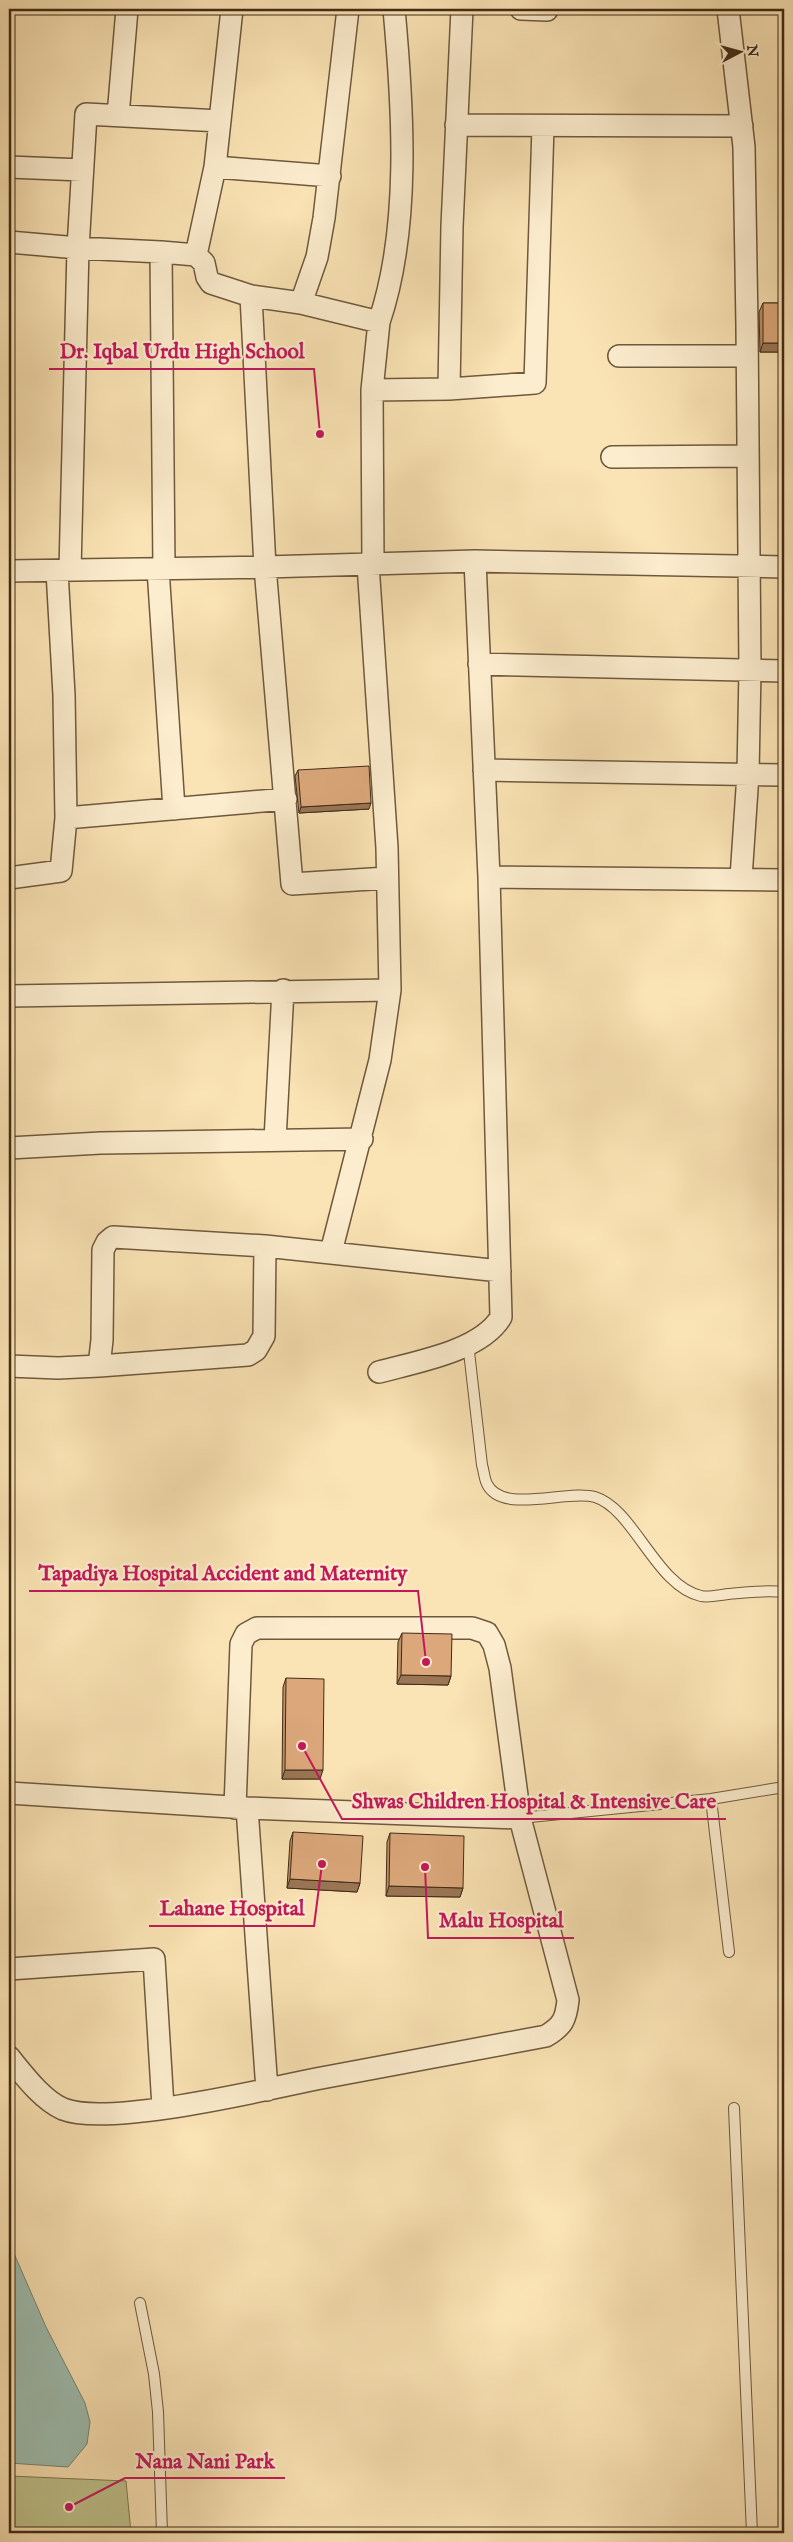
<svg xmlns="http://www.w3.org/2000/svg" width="793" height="2542" font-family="'IM FELL English',serif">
<rect width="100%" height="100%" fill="#fae3b4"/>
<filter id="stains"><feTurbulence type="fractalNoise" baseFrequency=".004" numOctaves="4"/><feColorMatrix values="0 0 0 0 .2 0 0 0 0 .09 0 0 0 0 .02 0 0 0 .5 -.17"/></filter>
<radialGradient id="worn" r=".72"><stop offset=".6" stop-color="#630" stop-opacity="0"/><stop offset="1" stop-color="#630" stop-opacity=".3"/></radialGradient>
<path fill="#bfc38c" stroke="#807752" d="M9,2476l117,5 5,52h-122z"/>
<path fill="#9ebeb1" stroke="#798373" d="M9,2242l37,85 39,76 5,19 -3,22 -19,23 -59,-4z"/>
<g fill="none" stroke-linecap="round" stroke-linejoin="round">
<defs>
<path id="lane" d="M468,1343l14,122c2,6 2,13 5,19 15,31 80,5 108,13 39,12 61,89 106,99 8,2 18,-1 27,-2 19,-2 37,-4 56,-2
M711,1799l18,153
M520,1818l191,-19 73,-12
M734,2108l18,425
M140,2303l14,71 4,38 4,121"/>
<path id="street" d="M462,9l-10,217 -3,163 86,-6 8,-257
M521,9l26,1
M728,9l16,138 3,179 3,344 -2,104 -7,104
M118,116l9,-107
M456,125l286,1
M9,167l73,3
M215,167l17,-158
M9,242l69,6 -8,322
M161,252l35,3 8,8 3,14 4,6 40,13 14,271 27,317 95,-6
M196,255l19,-88 115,9
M251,296l50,7 78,19 -7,68 1,174
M301,303l16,-46 7,-39 24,-209
M379,322c32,-94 24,-215 15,-313
M619,356h128
M372,390l77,-1
M612,457l136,-1
M784,567l-309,-6 14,316 295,3
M158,569l16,240
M164,569l-3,-317 -83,-4 8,-134 134,7
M9,571l256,-4 210,-6
M57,571l7,124 2,123
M479,664l305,7
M484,770l300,5
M9,878l52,-7 5,-53 220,-19
M9,996l381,-6
M275,1140l8,-150
M9,1148l92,-5 261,-4
M331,1252l49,-192 10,-70 -3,-142 -19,-284
M9,1366l49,2 41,-2 3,-26 1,-90 4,-8 6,-5 152,9 235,25
M99,1366l149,-11 8,-5 8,-14 1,-90
M379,1372c37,-10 102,-21 122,-55l-12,-440
M9,1793l238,15 273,10 48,182c-2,19 -5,26 -22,36 -77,15 -153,28 -230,43 -53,11 -208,48 -253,30 -21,-9 -40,-35 -54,-52
M235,1808l6,-164 5,-10 11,-6h215l15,5 7,12 6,23 20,150
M247,1808l20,282
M9,1969l145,-10 9,148"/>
</defs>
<use href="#lane" stroke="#6f593e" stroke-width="12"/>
<use href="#street" stroke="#6f593e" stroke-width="24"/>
<use href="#lane" stroke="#fcedce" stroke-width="10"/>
<use href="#street" stroke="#fcedce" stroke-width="21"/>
</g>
<path fill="#bd906a" stroke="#412b17" d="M763,303h21v49h-24l-1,-40z
M298,770l71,39 -70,4 -4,-37z
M402,1633l49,43 -3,9 -51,-1 1,-42z
M286,1678l34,101h-38l1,-92z
M293,1832l67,51 -3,9 -70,-4 3,-47z
M390,1833l73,55 -3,9 -74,-1 1,-54z"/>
<path fill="#9a7656" stroke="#412b17" d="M763,343h21v9h-24z
M371,803l-2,6 -70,4 2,-6z
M401,1675l50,1 -3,9 -51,-1z
M285,1770h38l-3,9h-38z
M290,1879l70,4 -3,9 -70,-4z
M389,1886l74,2 -3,9 -74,-1z"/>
<path fill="#dca87b" stroke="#412b17" d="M763,303h21v40h-21z
M369,766l2,37 -70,4 -3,-37z
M402,1633l50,1 -1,42 -50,-1z
M286,1678l38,1 -1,91h-38z
M293,1832l70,4 -3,47 -70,-4z
M390,1833l74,3 -1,52 -74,-2z"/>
<path fill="none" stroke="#c2185b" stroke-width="2" d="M320 434L314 369H49M426 1662L418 1591H29M302 1746L342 1819H726M322 1864L314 1926H149M425 1867L428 1938H574M69 2507L125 2478H285"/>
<g fill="#c2185b" stroke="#fcedce" stroke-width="2">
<circle cx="320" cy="434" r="5"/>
<circle cx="426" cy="1662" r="5"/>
<circle cx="302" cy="1746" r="5"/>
<circle cx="322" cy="1864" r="5"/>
<circle cx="425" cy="1867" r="5"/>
<circle cx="69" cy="2507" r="5"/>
</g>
<g font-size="21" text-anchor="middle" font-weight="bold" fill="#c2185b" stroke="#fcedce" stroke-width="4.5" stroke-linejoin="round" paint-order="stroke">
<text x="182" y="358">Dr. Iqbal Urdu High School</text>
<text x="223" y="1580">Tapadiya Hospital Accident and Maternity</text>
<text x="534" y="1808">Shwas Children Hospital &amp; Intensive Care</text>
<text x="232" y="1915">Lahane Hospital</text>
<text x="501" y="1927">Malu Hospital</text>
<text x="205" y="2468">Nana Nani Park</text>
</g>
<rect width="793" height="2542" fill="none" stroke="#fae3b4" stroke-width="30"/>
<rect x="10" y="10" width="773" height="2522" fill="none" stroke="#412b17" stroke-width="2.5"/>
<rect x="15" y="15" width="763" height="2512" fill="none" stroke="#412b17"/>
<g transform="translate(740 52) rotate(84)" stroke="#fcedce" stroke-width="4" paint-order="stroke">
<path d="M0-4L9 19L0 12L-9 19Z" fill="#412b17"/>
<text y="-8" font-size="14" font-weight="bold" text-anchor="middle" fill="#412b17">N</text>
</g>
<rect width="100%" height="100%" filter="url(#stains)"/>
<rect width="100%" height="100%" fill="url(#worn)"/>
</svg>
